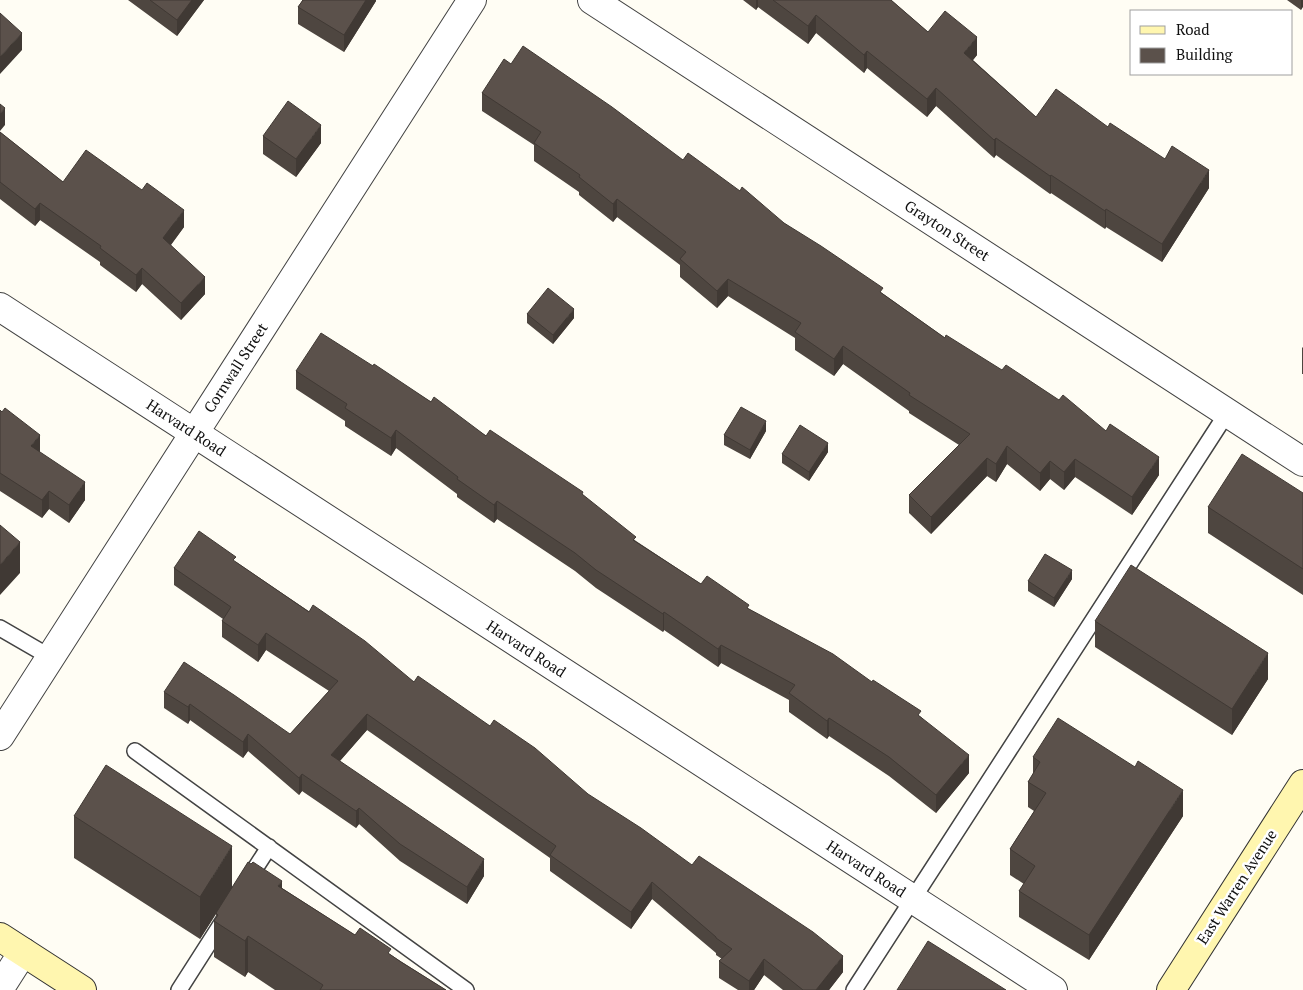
<svg xmlns="http://www.w3.org/2000/svg" width="1303" height="990" font-family="'PT Serif',serif">
<rect width="100%" height="100%" fill="#fffdf4"/>
<g fill="none" stroke-linecap="round" stroke-linejoin="round">
<defs>
<path id="lane" d="M0,628l50,29
M135,751l331,239
M247,881l22,-34
M179,990l46,-72
M854,990l373,-577"/>
<path id="street" d="M592,0l711,462
M0,307l1053,683
M0,736l472,-736
M0,988l23,-36"/>
<path id="secondary" d="M0,937l82,53
M1171,990l132,-206"/>
</defs>
<use href="#lane" stroke="#434343" stroke-width="18"/>
<use href="#street" stroke="#434343" stroke-width="30"/>
<use href="#secondary" stroke="#323232" stroke-width="30"/>
<use href="#lane" stroke="#fff" stroke-width="15"/>
<use href="#street" stroke="#fff" stroke-width="28"/>
<use href="#secondary" stroke="#fff6af" stroke-width="28"/>
</g>
<path fill="#4e4640" d="M128,0h76l-27,36z
M302,0h74v1l-32,51 -46,-28v-17l4,-6z
M743,0h148l37,32 49,23 -4,5 63,57 72,10 101,61 -47,74 -56,-35 -1,2 -54,-36 -1,1 -54,-39 -2,3 -58,-52 -9,11 -60,-49 -3,5 -48,-40 -8,11 -50,-37 -2,3z
M1287,0h16l-2,10z
M511,64l172,96 101,63 161,115 214,137 -27,40 -57,-38 -11,13 -14,-11 -10,12 -33,-27 -11,18 -9,-6 -56,58 -22,-21v-18l50,-50 -50,-32v-2l-66,-47 -9,12 -39,-26v-12l-67,-42 -11,12 -37,-31v-12l-63,-48 -4,5 -34,-27v-3l-45,-31v-16l-52,-34v-18z
M0,132l63,50 121,45 -13,18 34,49 -24,26 -39,-36 -6,8 -36,-27v-3l-60,-42 -5,6 -35,-27z
M263,136l58,7 -25,34 -33,-23z
M527,314l47,4 -21,26 -26,-21z
M1303,347v27h-1v-26z
M373,366l210,129 53,46 65,43 48,25 172,108 48,56 -33,40 -47,-37 -60,-40 -2,3 -38,-27v-12l-68,-37 -3,4 -54,-37 -1,2 -67,-44 -21,-17 -78,-52 -3,4 -37,-26v-3l-61,-46 -5,8 -46,-30v-5l-49,-32v-18z
M0,410l85,90 -16,23 -20,-14 -7,9 -42,-27z
M766,431l-16,28 -26,-14v-10z
M828,452l-19,29 -27,-18v-9z
M1303,493v102l-95,-62v-26z
M236,562l178,120 76,44 353,246 -14,18h-46l-19,-15 -10,15h-16l-19,-12v-17l3,-2 -6,-4v-2l-64,-54 -21,30 -81,-58v-13l-183,-128 -27,31 144,115 -17,28 -67,-43 -41,-37 -3,4 -54,-37 -3,4 -51,-44 -5,7 -53,-38 -2,4 -24,-16v-16l126,42 39,-43 -63,-41 -8,12 -36,-25v-16l1,-2 -49,-34v-17z
M1072,579l-18,28 -26,-16v-10z
M1095,621l173,58 -36,56 -137,-88z
M1033,757l150,59 -94,144 -70,-43v-26l5,-7 -14,-9v-26l24,-38 -6,-4v-25l5,-8z
M74,816l158,71 50,1 73,47 36,20 55,35h-171l-27,-18 -3,5 -31,-20v-36l2,-2v-5l-16,25 -126,-81z"/>
<path fill="#403934" d="M192,0h12l-27,36v-16z
M366,0h10v1l-32,51v-17z
M756,0h2v7l-2,3z
M1301,0h2v7l-2,3z
M816,15v18l-8,11v-18z
M22,33v17l-22,24v-17z
M977,37v18l-13,16v-18z
M867,51v17l-3,5v-18z
M936,88v18l-9,11v-18z
M5,108v17l-5,6v-17z
M321,125v18l-25,34v-18z
M996,138v17l-2,3v-18z
M1209,170v18l-47,74v-18z
M1051,175v18l-1,1v-18z
M617,199v18l-4,5v-18z
M40,203v17l-5,6v-17z
M1106,209v18l-1,2v-18z
M184,210v17l-21,28v-17z
M142,268v16l-6,8v-17z
M205,277v17l-24,26v-17z
M728,279v17l-11,12v-17z
M574,309v9l-21,26v-9z
M843,346v18l-9,12v-17z
M766,421v10l-16,28v-9z
M396,430v18l-5,8v-18z
M40,435v18l-9,-7z
M828,443v9l-19,29v-9z
M1007,446v18l-11,18v-18z
M1159,457v18l-27,40v-18z
M987,458v18l-56,58v-17z
M1075,459v18l-11,13v-18z
M1050,461v18l-10,12v-18z
M85,482v18l-16,23v-18z
M49,491v18l-7,9v-18z
M497,501v18l-3,4v-18z
M20,542v31l-20,22v-30z
M1072,570v9l-18,28v-9z
M664,612v18l-1,2v-18z
M266,633v17l-8,12v-17z
M721,645v18l-3,4v-18z
M1268,653v26l-36,56v-26z
M190,704v16l-2,4v-17z
M367,714v16l-36,41v-16z
M829,718v18l-2,3v-18z
M248,734v17l-5,7v-16z
M969,755v18l-33,40v-18z
M302,774v17l-3,4v-17z
M1183,790v26l-94,144v-25z
M359,808v16l-3,4v-17z
M232,846v42l-32,51v-42z
M484,859v17l-17,28v-17z
M282,881v36l-4,-31z
M652,882v17l-21,30v-17z
M248,936v36l-3,5v-36z
M843,956v16l-14,18h-13z
M764,959v16l-10,15h-5v-9z"/>
<path fill="#5b514b" stroke="#403934" d="M150,0h42l-15,20z
M303,0h63l-22,35 -46,-28z
M773,0h118l37,32 17,-21 32,26 -13,16 72,64 20,-28 52,38 2,-4 55,36 7,-13 37,24 -47,74 -56,-35 -1,2 -54,-36 -1,1 -54,-38 -2,2 -58,-52 -9,11 -60,-48 -3,4 -48,-40 -8,11z
M0,13l22,20 -22,24z
M523,46l89,61 71,53 5,-7 52,38 2,-4 42,36 37,23 62,42 -3,4 65,46 1,-3 56,35 4,-5 53,35 4,-5 43,36 4,-7 49,33 -27,40 -57,-38 -11,13 -14,-11 -10,12 -33,-27 -11,18 -9,-6 -56,59 -22,-22 61,-61 -61,-39 1,-2 -67,-47 -9,13 -39,-27 6,-9 -73,-44 -11,12 -37,-32 6,-7 -69,-53 -4,5 -34,-27 1,-2 -46,-32 7,-11 -59,-39 22,-34 7,5z
M288,101l33,24 -25,34 -33,-23z
M0,104l5,4 -5,6z
M0,132l63,50 23,-32 56,40 5,-7 37,27 -21,28 42,39 -24,26 -39,-35 -6,7 -36,-27 1,-2 -61,-43 -5,6 -35,-27z
M548,288l26,21 -21,26 -26,-21z
M321,333l52,33 1,-2 57,38 3,-5 52,39 4,-6 93,62 -1,2 54,43 -3,3 68,44 6,-8 42,29 -2,3 86,46 39,28 1,-2 48,31 -3,4 51,40 -33,40 -47,-38 -60,-39 -2,3 -38,-28 6,-8 -74,-40 -3,4 -54,-37 -1,2 -67,-44 -21,-17 -78,-52 -3,4 -37,-26 1,-2 -62,-47 -5,8 -46,-30 2,-4 -51,-33z
M741,407l25,14 -16,29 -26,-15z
M5,408l35,27 -9,11 54,36 -16,23 -20,-14 -7,9 -42,-27v-63l2,2z
M800,425l28,18 -19,29 -27,-18z
M1242,454l61,39v76l-95,-62z
M0,525l20,17 -20,23z
M199,531l37,26 -3,3 76,52 4,-7 52,36 49,41 4,-6 72,50 4,-6 41,28 53,46 53,34 51,37 7,-9 114,76 30,24 -27,34h-13l-39,-31 -15,22 -30,-20 13,-12 -16,-11v-1l-64,-55 -21,30 -81,-57 6,-9 -189,-132 -36,41 153,104 -17,28 -67,-43 -41,-36 -3,3 -54,-37 -3,4 -51,-44 -5,8 -53,-38 -2,3 -24,-15 20,-30 50,33 56,39 48,-53 -72,-48 -8,12 -36,-24 9,-14 -57,-39z
M1045,554l27,16 -18,28 -26,-17z
M1131,565l137,88 -36,56 -137,-88z
M1058,718l77,49 3,-6 45,29 -94,145 -70,-44 16,-25 -25,-17 36,-56 -18,-11 12,-20 -7,-5z
M106,765l126,81 -32,51 -126,-81z
M248,862l3,2 2,-2 29,19 -4,5 77,49 5,-7 31,21 -3,4 13,9 45,28h-126l3,-5 -75,-49 -3,5 -31,-20 4,-6 -2,-2z
M928,941l78,49h-109z"/>
<g text-anchor="middle" stroke-width="5" stroke-linejoin="round" paint-order="stroke">
<g font-size="15" fill="#101010" stroke="#fff">
<text transform="translate(947 231) rotate(33)" y="5">Grayton Street</text>
<text transform="translate(236 368) rotate(-57)" y="5">Cornwall Street</text>
<text transform="translate(186 428) rotate(33)" y="5">Harvard Road</text>
<text transform="translate(526 649) rotate(33)" y="5">Harvard Road</text>
<text transform="translate(866 869) rotate(33)" y="5">Harvard Road</text>
<text transform="translate(1237 887) rotate(-57)" y="5">East Warren Avenue</text>
</g>
</g>
<rect x="1130" y="10" width="162" height="65" fill="#ffffff" stroke="#9f9f9f"/>
<rect x="1140" y="26" width="25" height="8" fill="#fff6af" stroke="#9f9f9f"/>
<text x="1176" y="35" font-size="15" fill="#101010">Road</text>
<rect x="1140" y="48" width="25" height="15" fill="#5b514b" stroke="#9f9f9f"/>
<text x="1176" y="60" font-size="15" fill="#101010">Building</text>
</svg>
